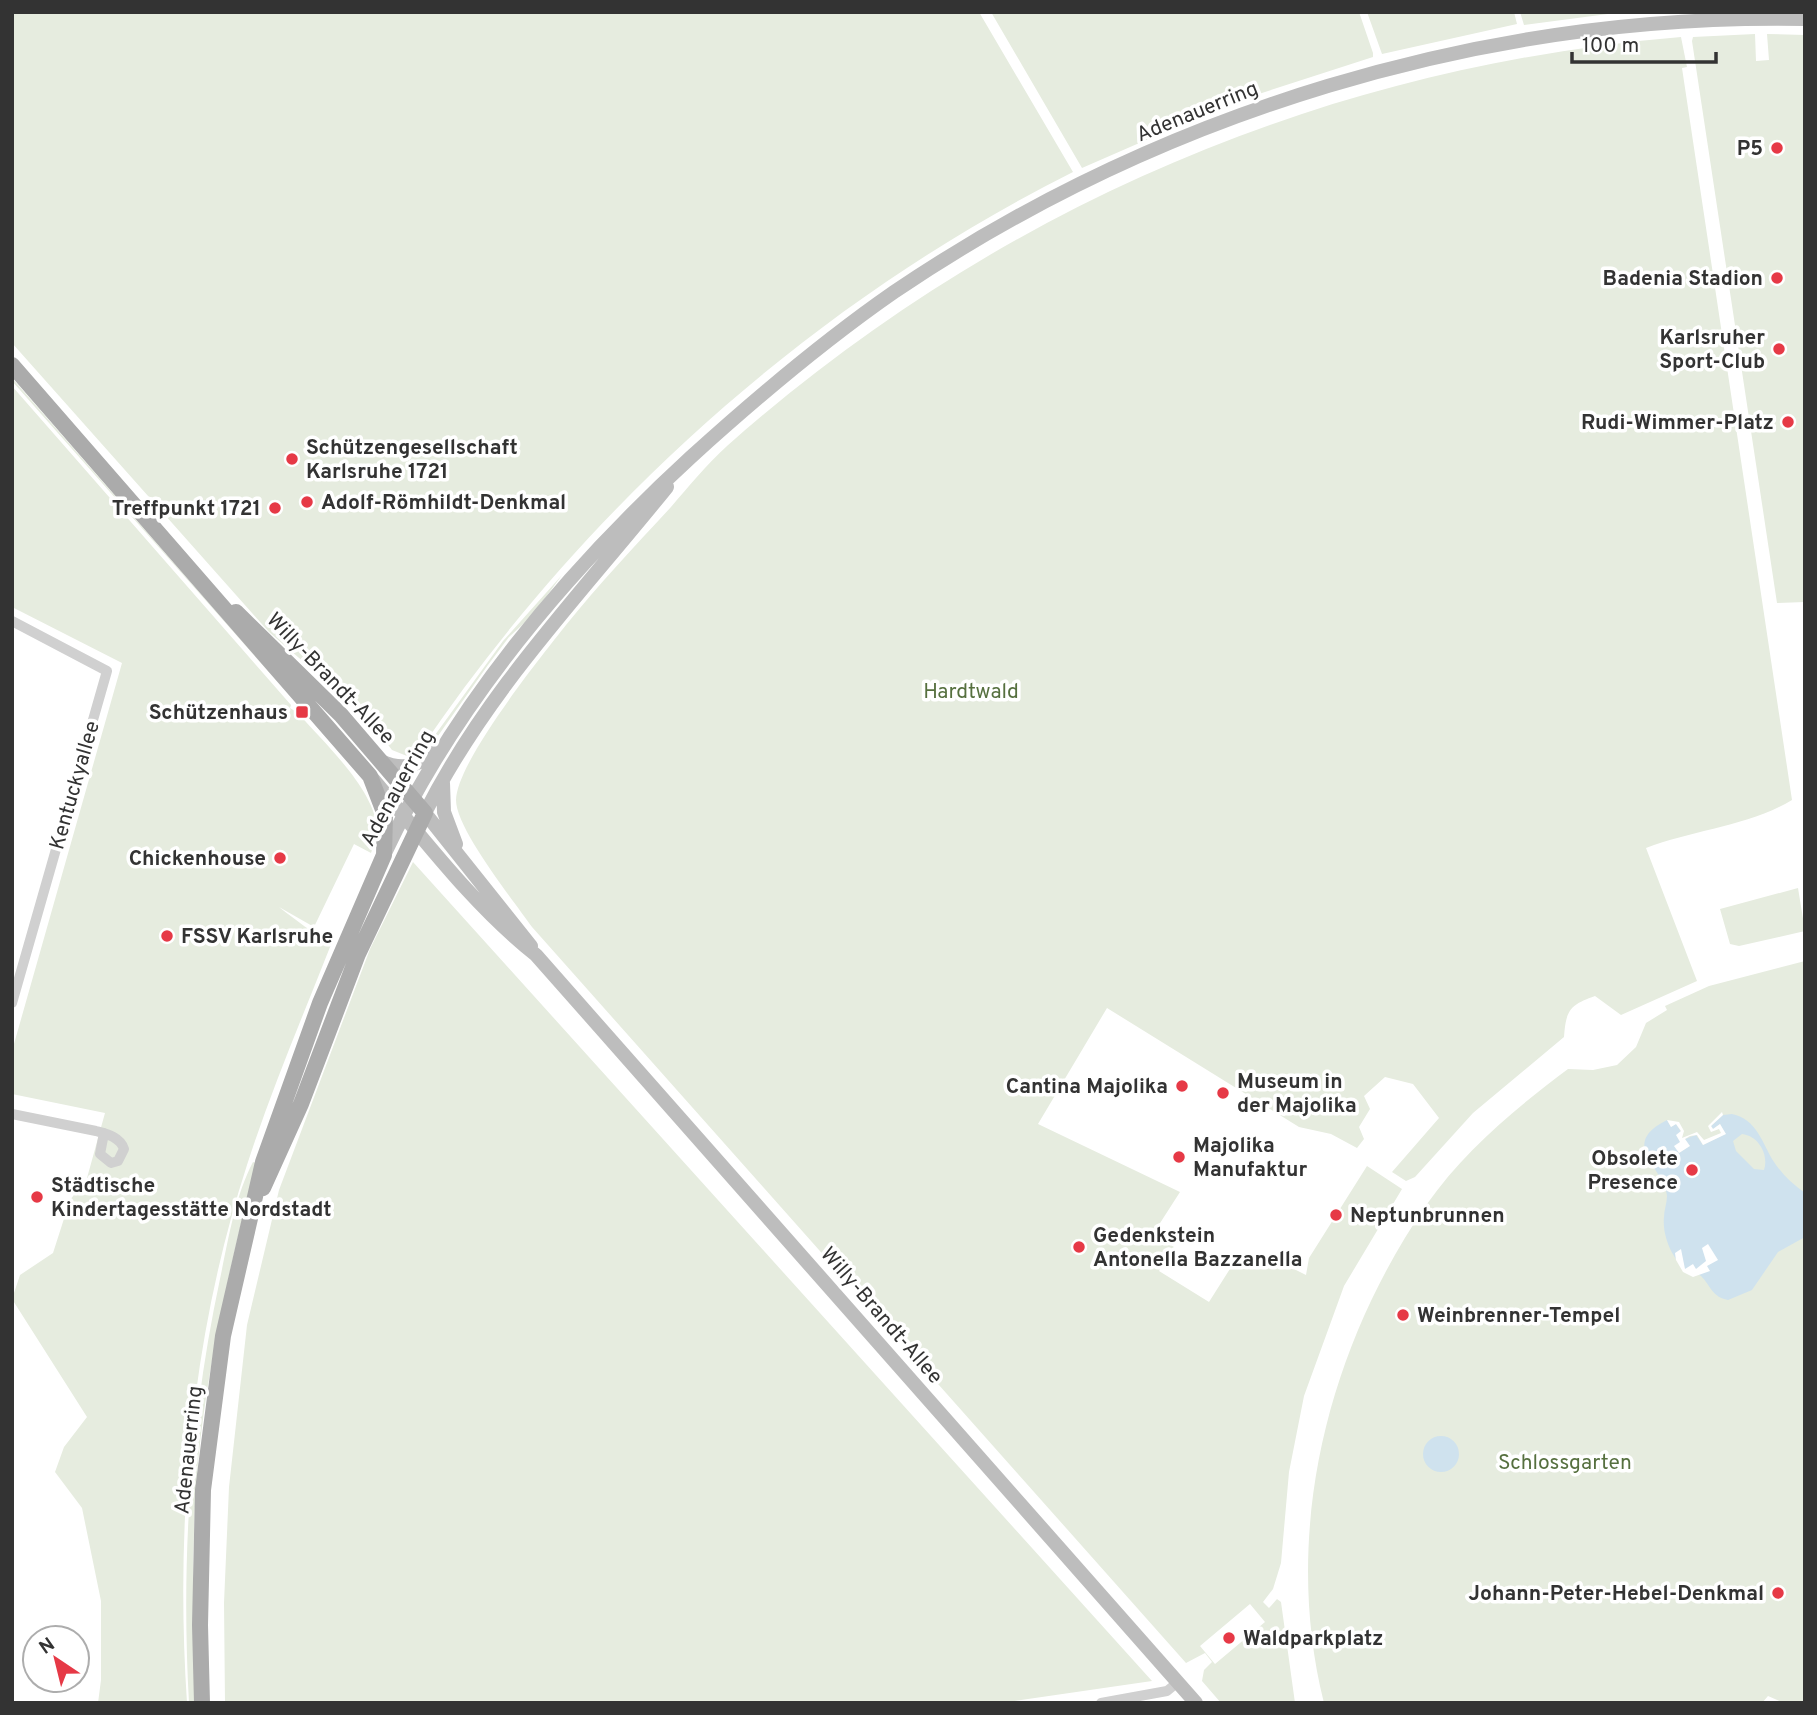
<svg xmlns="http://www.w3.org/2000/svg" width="1817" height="1715" font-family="Overpass,sans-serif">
<rect width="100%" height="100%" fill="#fff"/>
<path fill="#e6ecdf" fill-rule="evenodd" d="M12,12h967l94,160c-261,131 -487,334 -651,575l-15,9 -15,-6 -27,-35 -96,-83 -257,-289z
M991,12h368l14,41v4l-142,46 -149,65z
M1367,12h147l3,12 -135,30z
M1520,12h103l-99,13z
M1755,34l1,27 13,-1 -2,-26 38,1v567l-28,1 -85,-562 1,-4z
M1681,37l6,30 -5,1 110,732c-43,26 -99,30 -146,48l51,133 -76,34 -26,-19c-26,9 -29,15 -31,41l-91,76 -58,64 -9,4 -14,-9 47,-54 -26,-34 -28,-7 -21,19 6,13 -11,18 5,12 -7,9 -26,-14 -32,-7 -192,-119 -69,116 142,68 -27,42 21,13 -15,24 50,31 31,-49 20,3 16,8 2,-3 28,14 3,-17 58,-92 35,23 -58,97 -40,110 -15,76 -8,91 -8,26 -10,13 6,6 8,-9 4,3 14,101h-74l-19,-22 2,-11 8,-8 -7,-9 -19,10 -654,-736c-19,-27 -76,-98 -76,-127 1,-39 84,-142 110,-175 33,-41 69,-79 105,-118 18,-21 36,-43 56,-61 268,-238 598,-379 954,-409zM1250,1604l15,18 -50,42 -15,-18z
M12,378l278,318 -278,-315z
M12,386l279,319 -1,3 8,5c25,29 80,79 79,119 0,7 -4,15 -6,21l-17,-9 -40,83 -35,-20c18,14 33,26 53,35 -29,74 -61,148 -85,223 -56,172 -72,357 -60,538h-89l3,-23v-79l-19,-93 -27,-36 9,-25 23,-30 -75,-118 8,-24 33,-22 17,-53 17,-22 18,-65 -93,-19v-43l110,-388 -110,-56z
M562,575l-30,41 -23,21 -21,28 -60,85 -6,3 81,-112z
M413,862l739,819 -151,22h-776l-1,-100 5,-116 18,-162 32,-135 91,-241z
M1798,888l7,43 -66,15 -9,-2 -10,-35z
M1805,961v742h-21l-16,-7 -6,7h-438c-43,-171 4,-356 103,-499 37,-53 90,-97 141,-135l25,1 24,-5 19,-18 10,-24 21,-13 -2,-4 44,-20z
M253,1162l3,1c-25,99 -48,197 -58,299 -7,80 -5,160 -3,241h-6c-8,-143 1,-284 31,-424 8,-38 15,-83 33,-117z"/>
<path fill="#cfe2ee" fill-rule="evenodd" d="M1732,1114c25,5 30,29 42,48 8,12 18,22 31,31v44l-27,15 -26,38 -24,10c-16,-3 -17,-14 -27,-24 -4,-3 -10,-3 -14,-6 -15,-10 -25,-35 -23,-53 0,-7 3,-14 3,-21 -2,-28 -50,-51 0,-76l4,7 5,-3 5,8v10l-6,4 4,7 10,-7 -4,-7 11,-4 7,10 22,-11 -5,-10 -7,5 -2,-3 12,-11zM1742,1134c17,2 27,21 22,36l-10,-1 -18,-18 -3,-10z
M1423 1454a18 18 0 1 1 36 0a18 18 0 1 1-36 0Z"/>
<path fill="#fff" d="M1722,1112l1,3 -12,11 2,3 7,-5 6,10 -23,11 -6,-10 -7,1 -5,3 5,7 -11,7 -5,-7 6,-4 -4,-7 5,-4 -5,-7 -5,3 -4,-7 12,2 5,9 -2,7 15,-6 7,8 17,-7 -2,-4 -8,3 -3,-6z
M1708,1244l10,16 -11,6 3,5 -17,6 -10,-5 -7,-12 -1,-7 6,-4 4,20 8,-5 3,5 10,-8 -4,-13z"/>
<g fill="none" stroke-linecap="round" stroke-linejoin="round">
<path stroke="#d0d0d0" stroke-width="10" d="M12,621l95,50 -95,332
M12,1114l84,17c11,3 24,6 28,18l-6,12 -7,2 -11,-9 4,-21
M1101,1703l66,-12 11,-9"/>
<path stroke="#bdbdbd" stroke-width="14" d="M381,761c22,10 37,5 55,-10
M373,779c51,60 101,127 163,176l660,748
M443,783l1,29 12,32
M385,853c72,-153 183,-283 306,-396 65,-59 131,-115 203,-165 266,-180 589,-279 911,-273
M531,946l-106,-133c62,-123 157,-220 242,-326"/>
<path stroke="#ababab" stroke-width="16" d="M12,365l358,411 15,39 -1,40 -64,148 -57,159 -40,174 -20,154 -3,135 2,78
M236,612l105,103 84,98 -67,141 -57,150 -38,84"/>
</g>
<g fill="#e63946" stroke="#fff" stroke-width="2.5">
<circle cx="1777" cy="148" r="7"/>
<circle cx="1777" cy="278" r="7"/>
<circle cx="1779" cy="349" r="7"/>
<circle cx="1788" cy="422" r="7"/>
<circle cx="292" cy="459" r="7"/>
<circle cx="307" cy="502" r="7"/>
<circle cx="275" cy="508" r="7"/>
<rect x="295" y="705" width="14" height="14" rx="3.5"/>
<circle cx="280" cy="858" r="7"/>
<circle cx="167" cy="936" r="7"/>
<circle cx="1182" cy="1086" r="7"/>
<circle cx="1223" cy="1093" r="7"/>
<circle cx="1179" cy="1157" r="7"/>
<circle cx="1692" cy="1170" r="7"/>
<circle cx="37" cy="1197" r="7"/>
<circle cx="1336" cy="1215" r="7"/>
<circle cx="1079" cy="1247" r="7"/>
<circle cx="1403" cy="1315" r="7"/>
<circle cx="1778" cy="1593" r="7"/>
<circle cx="1229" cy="1638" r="7"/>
</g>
<g text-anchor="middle" stroke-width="7" stroke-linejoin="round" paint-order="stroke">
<g font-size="21" fill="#333" stroke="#fff">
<text transform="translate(1197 111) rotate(-22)" y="7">Adenauerring</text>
<text transform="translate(331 678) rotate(46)" y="7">Willy-Brandt-Allee</text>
<text transform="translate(74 785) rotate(-74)" y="7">Kentuckyallee</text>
<text transform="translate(397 788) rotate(-61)" y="7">Adenauerring</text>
<text transform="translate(882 1315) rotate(49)" y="7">Willy-Brandt-Allee</text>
<text transform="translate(188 1450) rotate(-84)" y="7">Adenauerring</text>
</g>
<g font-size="21" font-weight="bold" fill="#333" stroke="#fff" text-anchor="end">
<text x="1763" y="155">P5</text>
<text x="1763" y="285">Badenia Stadion</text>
<text x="1765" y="344">Karlsruher<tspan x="1765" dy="24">Sport-Club</tspan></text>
<text x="1774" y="429">Rudi-Wimmer-Platz</text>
<text x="306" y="454" text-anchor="start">Schützengesellschaft<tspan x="306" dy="24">Karlsruhe 1721</tspan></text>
<text x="321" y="509" text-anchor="start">Adolf-Römhildt-Denkmal</text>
<text x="261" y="515">Treffpunkt 1721</text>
<text x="288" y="719">Schützenhaus</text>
<text x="266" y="865">Chickenhouse</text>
<text x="181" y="943" text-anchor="start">FSSV Karlsruhe</text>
<text x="1237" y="1088" text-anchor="start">Museum in<tspan x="1237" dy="24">der Majolika</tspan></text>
<text x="1168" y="1093">Cantina Majolika</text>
<text x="1193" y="1152" text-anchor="start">Majolika<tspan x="1193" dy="24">Manufaktur</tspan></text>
<text x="1678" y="1165">Obsolete<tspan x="1678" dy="24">Presence</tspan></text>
<text x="51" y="1192" text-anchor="start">Städtische<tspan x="51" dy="24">Kindertagesstätte Nordstadt</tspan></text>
<text x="1350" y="1222" text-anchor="start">Neptunbrunnen</text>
<text x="1093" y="1242" text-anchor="start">Gedenkstein<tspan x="1093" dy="24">Antonella Bazzanella</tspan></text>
<text x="1417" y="1322" text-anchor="start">Weinbrenner-Tempel</text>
<text x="1764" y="1600">Johann-Peter-Hebel-Denkmal</text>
<text x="1243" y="1645" text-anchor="start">Waldparkplatz</text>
</g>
<g font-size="21" fill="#56703f" stroke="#fff">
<text x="971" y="698">Hardtwald</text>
<text x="1565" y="1469">Schlossgarten</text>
</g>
</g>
<rect width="1817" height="1715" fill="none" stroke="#333333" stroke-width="28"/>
<g transform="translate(56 1659) rotate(325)"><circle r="33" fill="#ffffff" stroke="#adadad" stroke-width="2"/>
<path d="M0-5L12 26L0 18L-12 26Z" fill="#e63946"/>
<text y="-10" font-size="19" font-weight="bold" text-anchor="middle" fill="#333333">N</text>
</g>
<path d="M1572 52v10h144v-10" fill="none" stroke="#333333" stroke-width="3.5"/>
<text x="1582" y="52" font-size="21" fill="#333333" stroke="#ffffff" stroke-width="5" paint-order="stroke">100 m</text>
</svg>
